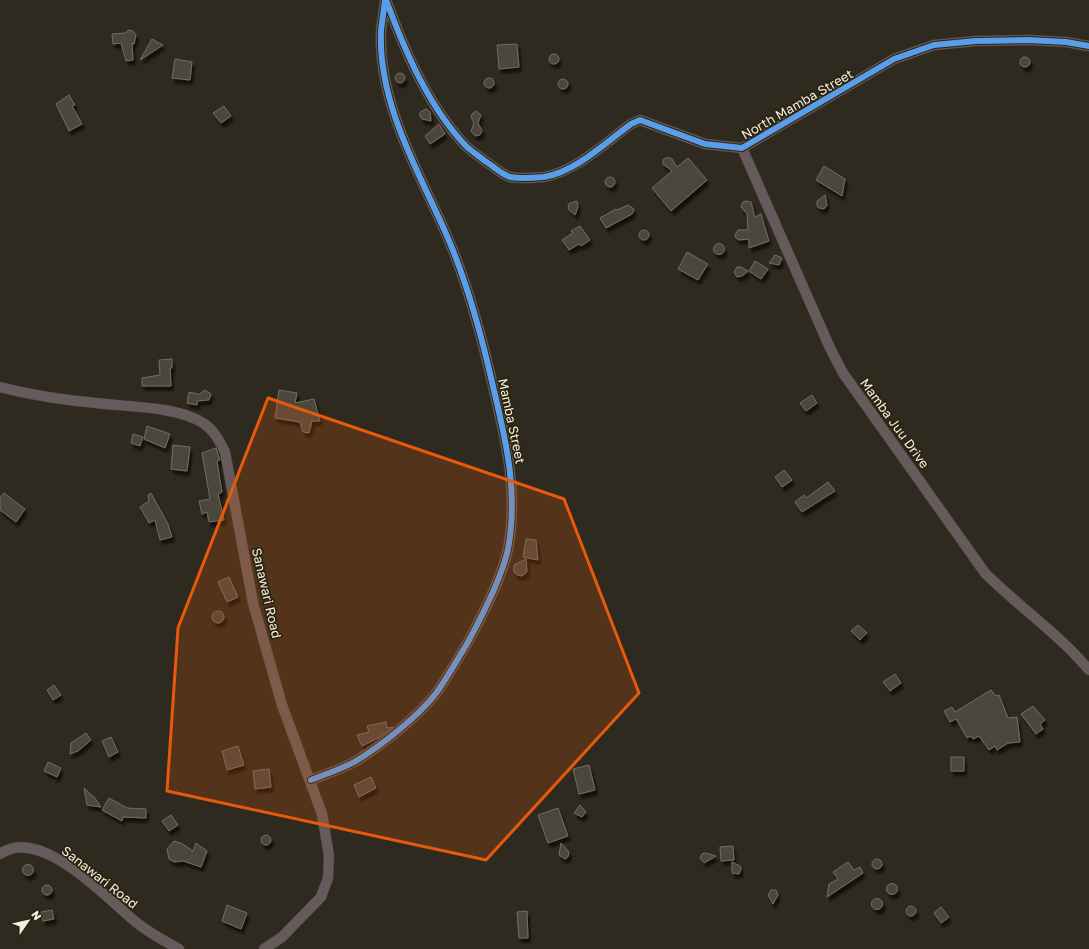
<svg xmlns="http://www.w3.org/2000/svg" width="1089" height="949" font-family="'Golos Text',sans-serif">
<defs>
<filter id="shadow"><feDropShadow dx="2.5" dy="4.5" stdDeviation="1" flood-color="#0009"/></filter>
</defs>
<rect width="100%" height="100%" fill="#2f2a1f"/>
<path fill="#4c473e" stroke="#726d64" filter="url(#shadow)" d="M129,30l4,1 3,4 -2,9 -2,-1 1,17 -7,1 -5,-18 -8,1 -1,-10 13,-1z
M152,39l11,6 -23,15z
M517,44l2,23 -20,2 -2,-24z
M549 59a5 5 0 1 1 10 0a5 5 0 1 1-10 0Z
M1020 62a5 5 0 1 1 10 0a5 5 0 1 1-10 0Z
M175,59l17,3 -2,18 -18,-2z
M395 78a5 5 0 1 1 10 0a5 5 0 1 1-10 0Z
M484 83a5 5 0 1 1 10 0a5 5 0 1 1-10 0Z
M558 84a5 5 0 1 1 10 0a5 5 0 1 1-10 0Z
M69,95l6,10 -3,1 10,18 -13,7 -13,-27z
M224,106l7,10 -10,7 -8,-10z
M426,109l4,3 1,9 -9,-2 -2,-3v-4z
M476,111l5,4 -3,8 4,8 -2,4 -5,1 -4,-5 3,-8 -3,-6 1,-3z
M439,124l6,10 -15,10 -5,-8z
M667,157l5,2 5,8 11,-9 19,22 -36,31 -19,-23 20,-17 -9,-7v-4z
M824,166l21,13 -3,17 -26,-16z
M605 182a5 5 0 1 1 10 0a5 5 0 1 1-10 0Z
M825,195l2,10 -3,4 -5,-1 -2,-2v-5z
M577,201l1,6 -3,8 -6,-5 -1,-5 2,-2z
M746,201l5,1 4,15 6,-3 8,27 -20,7v-9l-10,1 -3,-2 -1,-3 3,-5h10l-1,-16 -6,-7 2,-5z
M628,205l6,4 -2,5 -26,14 -6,-10 16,-9 1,1z
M580,226l10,14 -9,6 -2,-2 -10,6 -7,-10 11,-7 -2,-2z
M639 235a5 5 0 1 1 10 0a5 5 0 1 1-10 0Z
M713.5 249a5.5 5.5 0 1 1 11 0a5.5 5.5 0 1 1-11 0Z
M687,252l21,12 -10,16 -20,-11z
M775,255l7,3 -3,7 -10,-2z
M755,261l13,8 -7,10 -12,-8z
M737,267h4l7,4 -6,5 -5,1 -3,-5z
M172,359v9h-2l1,18h-29v-8l18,-3 -1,-15z
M205,390l6,4 -2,6 -12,1v4l-10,-2 2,-11 9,2v1z
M279,390l18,3 -2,10 19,-4 6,22h-8l-3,12 -6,-1 -3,-10 -25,-4z
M812,395l5,8 -11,8 -6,-8z
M147,426l23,8 -5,14 -21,-9z
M133,434l10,3 -3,9 -9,-3z
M173,445l17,2 -3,24 -16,-2z
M216,448l4,12 -3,1 5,31 -4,2 6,26 -15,2 -2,-10 -5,2 -3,-13 11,-2 -8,-46z
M784,470l8,10 -10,7 -7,-10z
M828,482l7,9 -33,21 -7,-10 9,-7 2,3z
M4,493l21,16 -9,13 -16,-12v-13z
M151,493l17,31 4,13 -12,3 -5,-20 -6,3 -9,-16 9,-6 -1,-6z
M526,539l10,1 2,20 -15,-3z
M526,559l1,13 -5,4 -5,-1 -3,-3v-7z
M229,577l9,20 -11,5 -9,-20z
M212 617a6 6 0 1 1 12 0a6 6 0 1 1-12 0Z
M858,625l9,8 -7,7 -9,-9z
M895,674l6,9 -11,8 -7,-9z
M54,685l7,10 -8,5 -6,-10z
M991,690l5,6 3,-1 9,23 9,-1 3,25 -12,1 -11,7 -2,-4 -6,4 -10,-14 -6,3 -2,-3 -4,2 -11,-19 -6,3 -6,-11 8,-4 3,5z
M1033,706l12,14 -5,4 3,5 -7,5 -15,-20z
M386,722l1,6 6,-1 -13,10 -18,9 -5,-11 12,-3 -2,-6z
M86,733l5,7 -13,11 -8,3 1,-11z
M111,737l7,15 -9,5 -7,-16z
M238,746l6,19 -17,5 -5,-19z
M951,757h13v14h-13z
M48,762l13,6 -4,9 -13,-6z
M589,765l6,25 -16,4 -6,-25z
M269,769l2,18 -16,2 -2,-18z
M371,777l5,11 -17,9 -5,-12z
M84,788l11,10 6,9 -14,-2z
M109,798l18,10 19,1v9l-23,-1 -1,4 -20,-11z
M580,805l6,7 -4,5 -8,-4z
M558,808l10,28 -20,7 -10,-28z
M171,815l7,10 -9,6 -7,-10z
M261 840a5 5 0 1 1 10 0a5 5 0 1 1-10 0Z
M174,841l7,2 12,8 3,-8 11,8 -6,16 -18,-6 -9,1 -5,-3 -2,-10z
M561,843l8,9 -1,5 -3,2 -6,-4z
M733,846l1,14 -13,1 -1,-14z
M705,853h1l10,3 -12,7 -4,-5 2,-4z
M872 864a5 5 0 1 1 10 0a5 5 0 1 1-10 0Z
M732,862l8,4 1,3 -2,5 -7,-1z
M848,862l6,8 6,-3 3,6 -36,24 2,-13 9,-5 -5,-7z
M22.5 870a5.5 5.5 0 1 1 11 0a5.5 5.5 0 1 1-11 0Z
M886.5 889a5.5 5.5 0 1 1 11 0a5.5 5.5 0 1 1-11 0Z
M42 890a5 5 0 1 1 10 0a5 5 0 1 1-10 0Z
M771,890h5l2,5 -5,9 -5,-9z
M871.5 904a5.5 5.5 0 1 1 11 0a5.5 5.5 0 1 1-11 0Z
M227,905l20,8 -6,16 -19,-8z
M906 911a5 5 0 1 1 10 0a5 5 0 1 1-10 0Z
M941,907l8,10 -8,6 -7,-10z
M52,910l2,9 -11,2 -2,-9z
M527,911l1,27h-9l-2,-26z"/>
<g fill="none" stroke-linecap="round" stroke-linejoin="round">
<defs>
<path id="street" d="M386,0c19,51 42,106 80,146 5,5 13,10 19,15 8,5 16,13 25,16 11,2 23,1 34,0 33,-6 61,-34 87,-53l9,-4 65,24 37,4 152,-89 40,-14 42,-4 52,-1 38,2 23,4
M742,148l88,200 13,25 142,200c34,34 74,61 104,97
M0,387c31,8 64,13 96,16 31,4 81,3 107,20 11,7 16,17 22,29l28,151 29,102 40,109 7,42 -1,22 -7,19 -39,40 -18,12
M311,780c15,-6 31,-11 45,-19 26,-16 63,-45 81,-69 11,-16 21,-33 31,-50 14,-26 34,-64 40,-93 11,-58 -3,-112 -16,-167 -12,-53 -26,-104 -48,-153 -28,-62 -66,-128 -63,-198 1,-10 3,-21 4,-31
M0,854c41,-29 107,45 137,69 13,10 27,18 42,26"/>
</defs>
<use href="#street" stroke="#49453c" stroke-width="11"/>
<use href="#street" stroke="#665a5b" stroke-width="10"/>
<defs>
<path id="cycleway" d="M386,0c19,51 42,106 80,146 5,5 13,10 19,15 8,5 16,13 25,16 11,2 23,1 34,0 33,-6 61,-34 87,-53l9,-4 65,24 37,4 152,-89 40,-14 42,-4 52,-1 38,2 23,4
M311,780c15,-6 31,-11 45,-19 26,-16 63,-45 81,-69 11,-16 21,-33 31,-50 14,-26 34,-64 40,-93 11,-58 -3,-112 -16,-167 -12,-53 -26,-104 -48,-153 -28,-62 -66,-128 -63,-198 1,-10 3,-21 4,-31"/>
</defs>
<use href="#cycleway" stroke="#2c240f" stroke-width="8"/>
<use href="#cycleway" stroke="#5a9eea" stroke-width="6"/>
</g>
<path fill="#e8590c" fill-opacity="0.2" stroke="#e8590c" stroke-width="3" stroke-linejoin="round" d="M268,398l296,101 75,194 -153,167 -319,-69 11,-163z"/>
<g text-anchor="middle" stroke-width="3.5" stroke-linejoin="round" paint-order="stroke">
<g font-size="13" fill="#f4efe2" stroke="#2c240f">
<text transform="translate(797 104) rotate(-30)" y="5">North Mamba Street</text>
<text transform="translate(512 421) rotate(78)" y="5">Mamba Street</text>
<text transform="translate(895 423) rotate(54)" y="5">Mamba Juu Drive</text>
<text transform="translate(267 593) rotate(77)" y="5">Sanawari Road</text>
<text transform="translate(100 877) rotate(38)" y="5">Sanawari Road</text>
</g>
</g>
<g transform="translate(28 921) rotate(56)" stroke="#2c240f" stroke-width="3" paint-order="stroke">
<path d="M0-3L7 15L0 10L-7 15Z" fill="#f4efe2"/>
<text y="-6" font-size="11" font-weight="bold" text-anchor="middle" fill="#f4efe2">N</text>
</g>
</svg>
